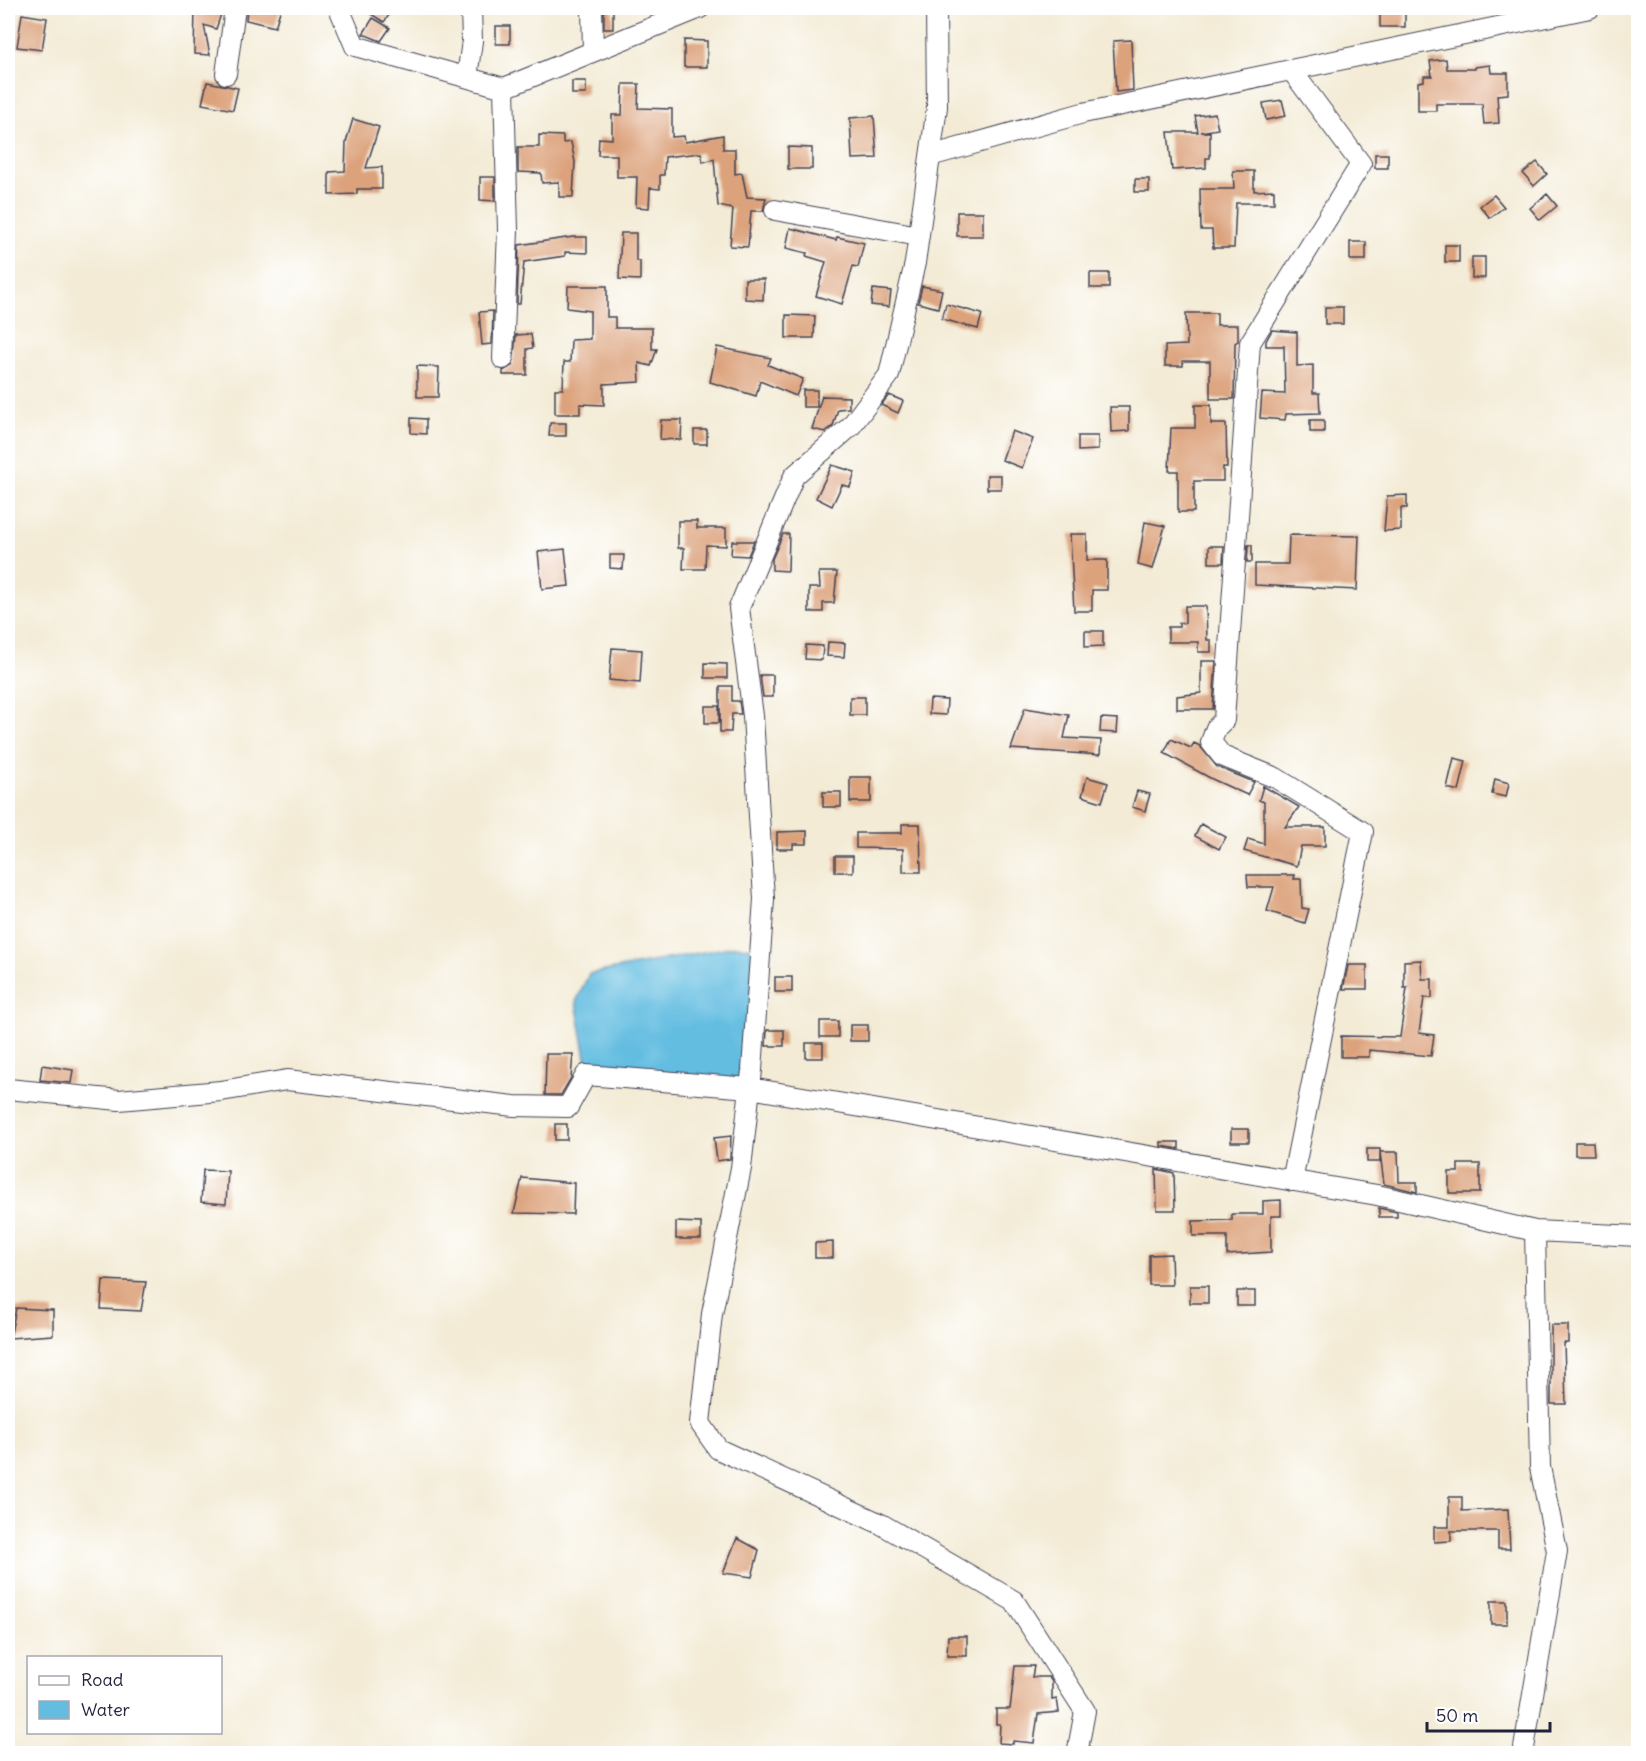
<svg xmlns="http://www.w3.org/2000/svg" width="1646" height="1761" font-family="Delius,sans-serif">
<rect width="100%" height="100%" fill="#fff"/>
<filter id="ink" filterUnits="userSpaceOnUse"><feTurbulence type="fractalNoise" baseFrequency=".0167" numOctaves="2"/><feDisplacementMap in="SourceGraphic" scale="12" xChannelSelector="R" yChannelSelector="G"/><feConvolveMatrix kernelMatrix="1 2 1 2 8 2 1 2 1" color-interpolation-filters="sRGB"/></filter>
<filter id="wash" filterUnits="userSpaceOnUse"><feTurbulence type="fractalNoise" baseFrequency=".008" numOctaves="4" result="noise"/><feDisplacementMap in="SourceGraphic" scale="24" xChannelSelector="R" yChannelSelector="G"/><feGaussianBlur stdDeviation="1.35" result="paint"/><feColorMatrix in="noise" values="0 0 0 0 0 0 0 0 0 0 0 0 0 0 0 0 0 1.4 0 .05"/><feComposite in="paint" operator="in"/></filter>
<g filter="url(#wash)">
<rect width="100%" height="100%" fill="#f3ebd5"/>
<path fill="#64bde1" stroke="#43708e" stroke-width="1.5" d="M735,946l20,2 -9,95 -8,37 -150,-12 -12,-66 13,-28z"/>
<g id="blocks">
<path fill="#dca27c" d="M195,8h28l-7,21 -12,-4 6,30 -16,-1z
M247,8h34l-6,19 -29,-7z
M361,8h33l-10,14z
M613,8v21h-9v-20z
M1380,8h25v19h-25z
M22,14l25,4 -5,32 -25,-3z
M373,18l17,10 -9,13 -18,-7z
M496,26h14v18h-14z
M684,40l23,1v26h-23z
M1131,40l2,50 -17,2 -3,-51z
M1446,59l1,10h28v-2l15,-2 1,8h17v21l-11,1 2,28 -15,1 -2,-20h-46v7h-18v-29l6,-1v-5h8l-2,-15z
M572,81h14v13h-14z
M207,82l31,6 -5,22 -31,-6z
M623,84h16l-1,24 34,1v28l12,-1 1,6 38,-7v14h12v25l7,-1 5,24 19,1 -3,13h-12l-3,36 -18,-1 3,-37 -15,-3 -4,-47 -11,3 -2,-9 -36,4 -1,18h-4v14l-10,-1 -1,20 -13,-1 1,-30h-20v-22h-19l1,-17 13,1v-24h10z
M1282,100l4,16 -20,4 -3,-17z
M1215,113l3,16 -17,3h9v26h-4v10l-34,2 -4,-38h30l-3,-16z
M874,116l3,42 -25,1 -2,-41z
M353,119l26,8 -13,41 16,-1v22h-25v5l-28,1v-23l16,-1 1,-29z
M539,135l24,1v7l8,-1 4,20 -2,35h-14v-15l-17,1 -1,-10 -23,-1v-25h21z
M788,147l24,1v21h-24z
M1375,154h13v14h-13z
M1537,162l10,12 -13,12 -11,-13z
M1233,171h21v20l20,-1v13h-38l-2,45h-21l-1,-18h-11l-1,-41h34z
M480,177h15v24l-15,-1z
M1135,179h14v13h-14z
M1547,194l10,12 -17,14 -10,-12z
M1494,195l10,12 -14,11 -10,-12z
M957,212h26v24h-26z
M790,228l46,12 1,-3 27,6 -6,24 -5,-1 -11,38 -26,-8 10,-34 -20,-6 1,-3 -21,-5z
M621,233h15v28h4v19l-21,-1z
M573,237h14v16l-22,-1v4l-41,6 -4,42h-3l2,-59z
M1350,242h16v18h-16z
M1445,245h14v17h-14z
M1472,257h13v21h-13z
M1090,273h19v15h-19z
M745,279h19l-1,21 -18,-1z
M568,286h39v31h8v11h37v21h5l-6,17 -12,-3 1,19 -36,2v21l-24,-1v10h-25v-25h8l1,-27h6l1,-22 19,-1v-28l-23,-3z
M922,286l20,4 -4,18 -20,-5z
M873,289l18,2 -2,16 -18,-2z
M946,304l36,10 -4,15 -36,-10z
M1325,307h18v17h-18z
M493,311l-1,33 -10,1 -3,-33z
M1186,313h31v12h21v16l-3,2 -1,56h-24v-38h-27v5h-18v-20l22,-1z
M786,315l29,1 -1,22h-28z
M1272,330l25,2v34l16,-1v28h6l1,20 -34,1 -1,6 -25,-2 2,-25 23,1 -1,-48h-18v-5z
M531,334l2,14 -6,1v26h-24v-4l10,-6 3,-30z
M717,347l54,11 -3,7 35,14 -7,17 -36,-15 -4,15 -46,-14z
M417,366l22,1 -1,30h-21z
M803,390h14v17h-14z
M889,395l14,6 -5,12 -17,-8z
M822,396l27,1v11l-11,1 -5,17 -8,6 -13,-3z
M1195,405h16v19h15l1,43h-4v14h-29v31h-16v-41h-9l2,-43h24z
M1110,407h19v24l-18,1z
M411,418l15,1v15l-15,-1z
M661,420h21l-1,20 -21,-1z
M1310,420h14v12h-14z
M550,423h16v13h-17z
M694,430h13v14h-13z
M1012,431l21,8 -11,29 -20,-8z
M1078,436h20v14l-20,1z
M832,465l23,7 -5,15 -8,-2 -10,21 -16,-8z
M987,475h14v14h-14z
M1407,495v13h-6v22l-17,1 3,-35z
M678,521h19v7h29v18l-20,-1 -1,24h-22l1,-21h-6z
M1145,522l20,4 -12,43 -15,-4z
M783,534h6l-1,37 -16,-1v-11z
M1070,534h17v26h20v30h-15v21h-18z
M1289,535l70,1 -2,54 -102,-5v-21h33z
M732,541h22l-6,15 -17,-1z
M1248,545h4v17h-5z
M1209,546h15l-1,17h-14z
M565,549l4,37 -27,3 -4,-37z
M610,555h14l-1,14 -13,-1z
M819,572h18l-3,31h-11v9h-14v-24h11z
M1185,606h21l1,34h4v12h-13v-10h-30v-15h11v-4h6z
M1085,631h18v15l-18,1z
M828,642l17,1 -1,14 -17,-1z
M806,645l17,1 -1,14 -17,-1z
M612,648l30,2 -2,33 -31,-3z
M1201,661h15l-3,48h-36v-13l24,-3z
M705,663l22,1v14h-22z
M760,675h13v22h-10z
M720,686h12v15h7l2,13h-9l-1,18h-11z
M850,697h15v18h-15z
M930,699l17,1 -1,15 -17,-1z
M705,706h14v17h-14z
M1025,708l44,7 -5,23 37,2 -1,15 -89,-6z
M1101,718l17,1 -1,14 -17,-1z
M1171,739l20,9 3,-5 6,3 17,21 37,15 -7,13 -35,-16 -48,-26z
M1454,758l12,3 -7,30 -12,-3z
M850,777h21v25h-21z
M1087,777l21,6 -6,19 -20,-6z
M1495,779l14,4 -3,14 -14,-3z
M1263,786l36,21 -14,20h40v19h-24l-4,20 -53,-15 4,-12 16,5v-42l-5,-2z
M1137,791l13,3 -5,17 -13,-4z
M823,792h18v15h-18z
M902,824h18l1,48h-18v-23l-47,-1v-15h46z
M1201,824l25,13 -7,12 -24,-13z
M807,831v13h-14v5h-16v-17z
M835,856h18v16h-18z
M1247,875h48l-1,4h7l1,29 7,1 -4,14 -38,-12 7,-24h-26z
M1421,960l1,19h10v19h-8l-5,35 15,2 -3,21 -62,-6v7h-28v-21l59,1 7,-49h-3v-27z
M1348,965h19v24h-24z
M775,977h17v15h-17z
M820,1021h18v16h-18z
M850,1025h18v16h-18z
M767,1030h17v16h-18z
M806,1043h17v15h-17z
M546,1054h27l-2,24 -10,17h-16z
M42,1065l31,5 -2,13 -31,-3z
M555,1124h12v16h-12z
M1231,1129h18v13h-18z
M731,1136l-1,23 -13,2 -3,-23z
M1161,1142h18v7l-18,-3z
M1575,1142h18l1,13h-19z
M1367,1149h13v13h-13z
M1380,1152h18l1,30h18v10l-33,-8z
M1458,1164h22v29h-31v-21h9z
M1156,1169l18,4 1,37h-18z
M203,1170l25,1 -2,33 -25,-2z
M522,1178l52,5 -1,31 -59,-1z
M1281,1200v16h-10v36l-44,3v-19h-34v-15l39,-1v-6h31v-13z
M1379,1208l18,4v5h-18z
M676,1222l25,1v16h-25z
M833,1242v16h-18v-15z
M1171,1254l1,31h-23v-30z
M103,1280l43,2 -5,29 -40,-2z
M1190,1286h18v17h-18z
M1237,1291h18v15h-18z
M16,1308l37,2v25l-43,3z
M1551,1325h17v18h-4l2,61h-15z
M1449,1497h13v14l46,-2 2,40h-12v-18h-47v10l-17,1v-15h15z
M737,1538l22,12 -7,27 -29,-4z
M1491,1601h16v23h-16z
M948,1636h19v20h-20z
M1015,1666h19l-2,11h17l3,5v18l5,-1 2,13 -21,2 -4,29 -21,-2v3l-14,-1 1,-19h-4v-15h14z"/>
</g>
</g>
<g filter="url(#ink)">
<use href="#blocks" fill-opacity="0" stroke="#414052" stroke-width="1.5"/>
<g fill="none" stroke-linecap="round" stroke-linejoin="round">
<defs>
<path id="minor" d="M339,8l16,38 149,42 196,-80
M592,8l1,43
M936,8l1,99 -22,156 -26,112 -38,51 -57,50 -55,132 14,108 11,183 -12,171 -11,98 -29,146 -12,109 18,26 163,75 133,77 71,110 -8,43
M226,74l9,-66
M467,77l5,-36 -1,-33
M930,156l153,-43 507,-105
M775,210l144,26
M503,359l5,-129 -4,-142
M8,1089l111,11 102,-9 66,-11 227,26 54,1 18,-32 164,13 627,107 158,36
M1292,1181l71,-349 -87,-54 -54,-22 -11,-14 5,-14 8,-8 26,-377 111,-179 -69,-93
M1523,1754l34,-203 -17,-84 -5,-236 103,5"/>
</defs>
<use href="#minor" stroke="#414052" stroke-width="22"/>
<use href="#minor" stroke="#fff" stroke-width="20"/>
</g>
</g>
<rect width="1646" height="1761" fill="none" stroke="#fff" stroke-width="30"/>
<rect x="27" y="1656" width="195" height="78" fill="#ffffff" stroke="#a7a7b1" stroke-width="1.5"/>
<rect x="39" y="1676" width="30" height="9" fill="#ffffff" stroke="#a7a7b1" stroke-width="1.5"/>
<text x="81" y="1686" font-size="18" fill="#22223b">Road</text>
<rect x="39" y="1701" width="30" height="18" fill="#64bde1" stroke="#a7a7b1" stroke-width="1.5"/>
<text x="81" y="1716" font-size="18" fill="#22223b">Water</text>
<path d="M1427 1722v9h123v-9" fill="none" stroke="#22223b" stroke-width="3"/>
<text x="1436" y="1722" font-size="18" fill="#22223b" stroke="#ffffff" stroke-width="4.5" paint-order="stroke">50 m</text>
</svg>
